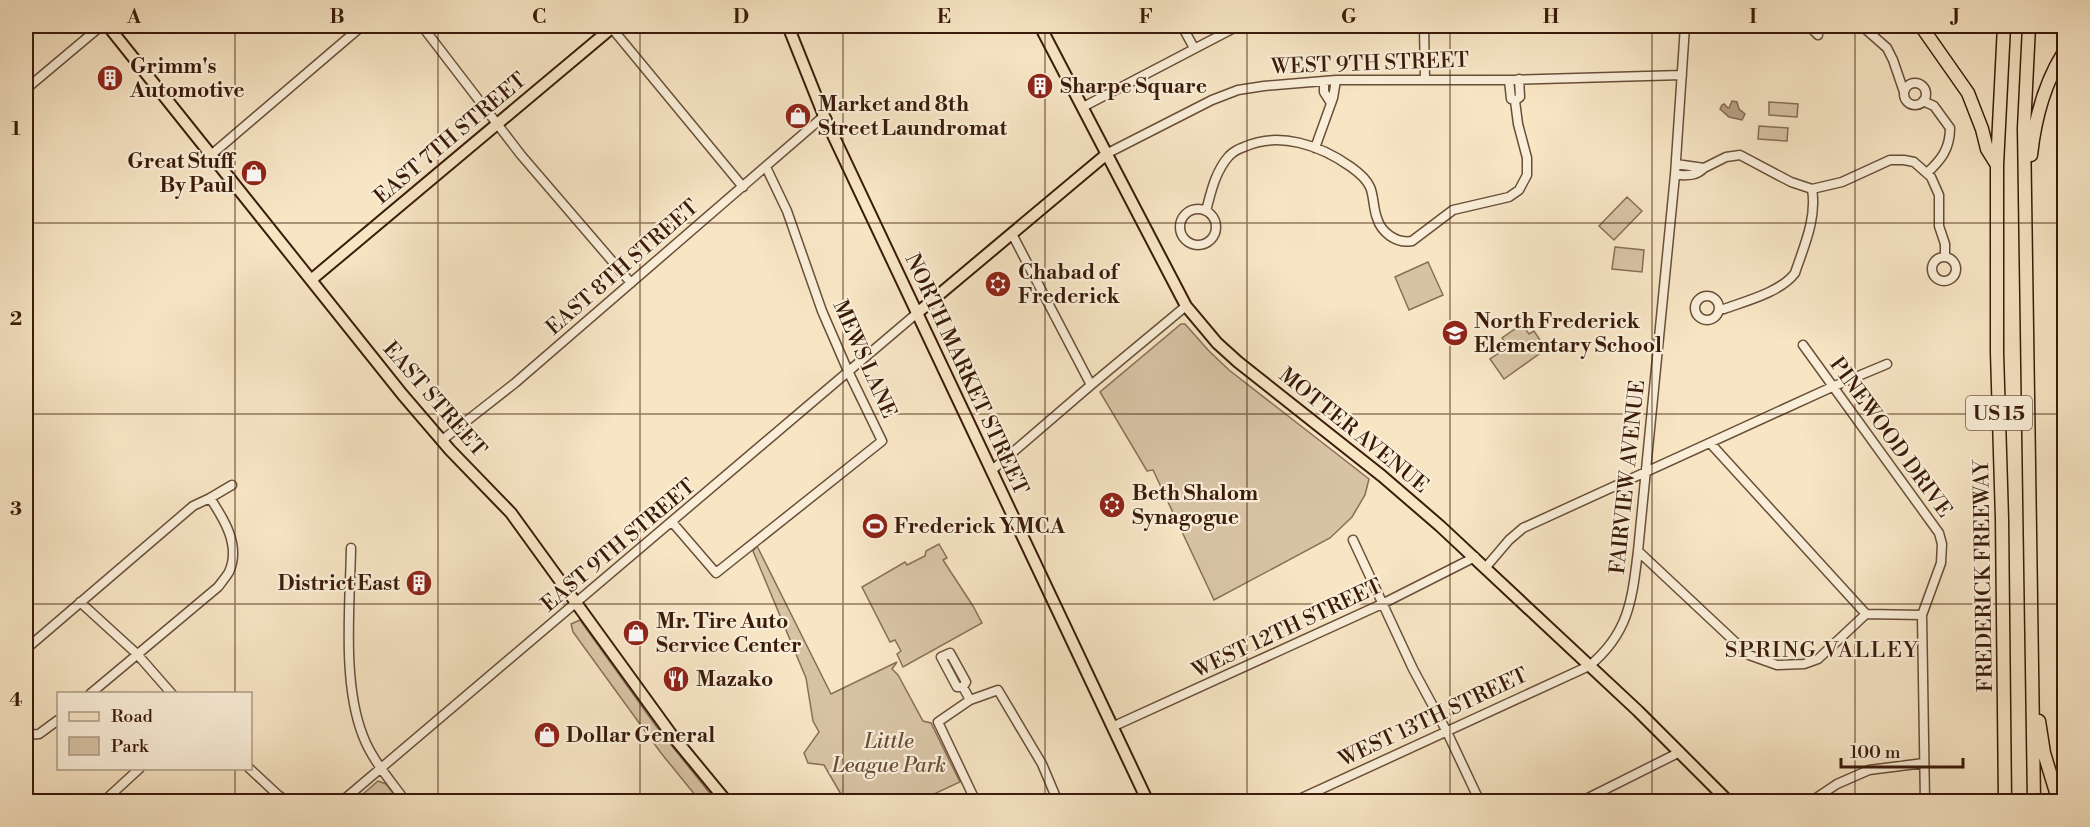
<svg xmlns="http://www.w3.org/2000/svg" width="2090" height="827" font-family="'Libre Bodoni',serif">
<rect width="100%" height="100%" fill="#f7e5c4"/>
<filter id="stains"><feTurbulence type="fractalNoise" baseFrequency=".00333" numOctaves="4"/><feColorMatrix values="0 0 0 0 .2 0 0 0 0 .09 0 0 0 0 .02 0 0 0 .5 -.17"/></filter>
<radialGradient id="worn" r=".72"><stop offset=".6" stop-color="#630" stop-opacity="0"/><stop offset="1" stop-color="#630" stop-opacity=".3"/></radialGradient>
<path fill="#d7c3a4" stroke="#886f57" stroke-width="1.5" d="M1769,102l29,2 -1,13 -28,-2z
M1759,126l29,2 -1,13 -29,-2z
M1627,197l15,14 -28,29 -15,-14z
M1615,247l29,3 -2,22 -30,-3z
M1428,262l15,33 -34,15 -14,-33z
M1181,324h4l24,27 20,19 140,109 -4,16 -13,22 -22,21 -116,62 -61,-130 -6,1 -47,-79z
M1522,324l7,10 5,-3 12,18 -42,30 -14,-20 18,-12 -6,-9z
M939,544l8,14 -4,2 30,46 9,17 -79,44 -6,-13 4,-3 -6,-11 -5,2 -28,-55 43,-25 2,3 18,-9 1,-5z
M757,546l74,148 66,-32 -5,7 6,6 25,46 8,2 29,59 -41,19h-78l1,-5 -18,-31 -16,-2 -4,-10 15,-21 -6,-11 -7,-43 -53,-127z
M580,620l76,106 60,75h-16l-39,-48 -88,-121 -2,-8z
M378,781l8,3 13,17h-44z"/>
<path fill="#b7a085" stroke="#856b54" stroke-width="1.5" d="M1732,101l5,1 2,7 6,5 -3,6 -13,-3 -9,-8 2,-4 2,-1 4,4h1z"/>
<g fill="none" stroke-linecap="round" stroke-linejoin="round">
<defs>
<path id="minor" d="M422,26l99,129 110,128
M610,26l133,161
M1182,26l12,22
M1424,26l1,53
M1809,26l9,9
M1862,26l25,22 6,12 11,32
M1509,80l2,19 4,2 5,-4 -1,-18
M1324,81v11l7,11
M1904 94a11 11 0 1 1 22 0a11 11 0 1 1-22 0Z
M26,89l75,-63
M1923,101l11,5 16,22c0,21 -9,32 -23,45
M1083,107l155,-81
M1315,148l18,-50 3,-18
M1108,153l104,-53 26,-10 26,-4 72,-6h173l173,-5
M211,155l151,-129
M1704,168l22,-11 14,-2 51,27 21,7 30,-7 48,-22h14l10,2 17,15 8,18v31l6,18v13
M1675,175c12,0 20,2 29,-7l-28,-4
M1180 227a18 18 0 1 1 36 0a18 18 0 1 1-36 0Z
M1206,211c5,-19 9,-39 23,-55 4,-4 9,-7 15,-9 35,-16 76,-2 107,20 7,5 15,11 19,20 4,9 3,21 7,31 4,14 19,26 35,23l41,-31 56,-13 10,-7 8,-15v-17l-9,-34 -3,-23
M1012,234l79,151
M1932 269a12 12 0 1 1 24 0a12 12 0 1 1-24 0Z
M1695 308a12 12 0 1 1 24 0a12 12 0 1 1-24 0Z
M1719,309h5c22,-8 57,-17 71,-36 9,-27 22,-55 17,-84
M1803,345l136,188 3,11 -1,19 -19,52 3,187
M441,441l74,-58 309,-267
M1711,444l155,170
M991,471l100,-86 95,-79
M210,498l22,-13
M672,522l44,51 166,-132 -34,-70 -26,-60 -35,-100 -21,-44
M1353,540l60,129 34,63 33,70
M351,548c-1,58 -9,135 12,188 9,24 28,45 43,66
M1638,551l111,104 28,10 27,-1 14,-5 48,-45 56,1
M1486,567l23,-27 14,-12 309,-141 55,-23
M80,602l57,52 35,40
M26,649l167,-143 17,-8c14,21 31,48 19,74 -3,5 -8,11 -11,15l-128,107
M963,687h-6l-16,-30 9,-4 16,29 -3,5 7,13
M1112,727l270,-123 93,-47
M26,735l13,-1 19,-14
M249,768l29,27 10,7
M103,802l37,-34
M341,802l575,-488
M976,802l-38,-80 32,-22 28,-10 44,74 16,38
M1293,802l296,-136c40,-33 43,-66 49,-115l37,-376 10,-149
M1580,802l100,-50
M1810,802l27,-18 32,-14 55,-7"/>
<path id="major" d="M108,26l294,368 48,56 61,63 160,221 56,68
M788,26l36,90 324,686
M1040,26l146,280 31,37 21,19 144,114 58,50 198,185 91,91
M311,280l303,-254
M916,314l192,-161"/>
<path id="highway" d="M1921,26l47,67 14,36 5,20 10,16
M2004,26l-7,139v187l5,167 3,283
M2029,26l-5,102 10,674
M2031,155c4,-38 13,-71 33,-103
M2039,721l5,32 15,49"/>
</defs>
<use href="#minor" stroke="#694e38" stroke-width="11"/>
<use href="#major" stroke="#3a1b0a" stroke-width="14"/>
<use href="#highway" stroke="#3a1b0a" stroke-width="15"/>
<use href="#minor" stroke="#faeed9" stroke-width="8"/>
<use href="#major" stroke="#f7e5c4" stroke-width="10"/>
<use href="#highway" stroke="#f7e5c4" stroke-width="12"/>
</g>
<path fill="none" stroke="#3a1b0a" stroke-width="1.5" stroke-opacity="0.55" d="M235,26v668M438,26v776M640,26v776M843,26v776M1045,26v776M1247,26v776M1450,26v776M1652,26v776M1855,26v776M26,223h2038M26,414h2038M26,604h2038M235,768v34"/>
<defs>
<symbol id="building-disc" viewBox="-11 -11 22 22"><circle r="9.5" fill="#8f2418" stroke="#faeed9"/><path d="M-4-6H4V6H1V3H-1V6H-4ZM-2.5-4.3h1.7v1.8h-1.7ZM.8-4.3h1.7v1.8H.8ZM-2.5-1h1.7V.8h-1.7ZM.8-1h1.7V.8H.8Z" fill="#fff"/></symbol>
<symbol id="shop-disc" viewBox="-11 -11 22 22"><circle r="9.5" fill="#8f2418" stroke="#faeed9"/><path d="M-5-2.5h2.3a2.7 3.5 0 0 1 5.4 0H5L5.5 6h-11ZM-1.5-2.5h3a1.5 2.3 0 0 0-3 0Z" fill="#fff"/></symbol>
<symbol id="synagogue-disc" viewBox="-11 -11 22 22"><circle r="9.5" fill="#8f2418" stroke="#faeed9"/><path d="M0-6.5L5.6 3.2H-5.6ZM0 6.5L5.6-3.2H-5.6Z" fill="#fff"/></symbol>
<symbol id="school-disc" viewBox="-11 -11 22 22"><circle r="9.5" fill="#8f2418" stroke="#faeed9"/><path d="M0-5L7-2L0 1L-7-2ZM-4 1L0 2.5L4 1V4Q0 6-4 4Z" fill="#fff"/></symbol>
<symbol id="stadium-disc" viewBox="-11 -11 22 22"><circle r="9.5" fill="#8f2418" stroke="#faeed9"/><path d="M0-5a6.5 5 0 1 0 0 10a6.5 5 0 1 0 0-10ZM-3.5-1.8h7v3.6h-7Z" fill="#fff"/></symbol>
<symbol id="restaurant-disc" viewBox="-11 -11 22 22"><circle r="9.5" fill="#8f2418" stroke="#faeed9"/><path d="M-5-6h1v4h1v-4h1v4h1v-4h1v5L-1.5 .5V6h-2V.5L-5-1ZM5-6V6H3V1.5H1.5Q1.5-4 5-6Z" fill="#fff"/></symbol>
</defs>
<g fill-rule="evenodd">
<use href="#building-disc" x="95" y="63" width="30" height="30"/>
<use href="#building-disc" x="1025" y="71" width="30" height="30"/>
<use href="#shop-disc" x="783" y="101" width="30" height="30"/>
<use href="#shop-disc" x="239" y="158" width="30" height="30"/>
<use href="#synagogue-disc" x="983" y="269" width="30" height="30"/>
<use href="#school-disc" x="1440" y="318" width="30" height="30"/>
<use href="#synagogue-disc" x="1097" y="490" width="30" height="30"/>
<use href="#stadium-disc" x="860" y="511" width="30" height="30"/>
<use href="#building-disc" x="404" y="568" width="30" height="30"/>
<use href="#shop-disc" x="621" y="618" width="30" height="30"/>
<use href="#restaurant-disc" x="661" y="664" width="30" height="30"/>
<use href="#shop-disc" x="532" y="720" width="30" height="30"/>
</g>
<g text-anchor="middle" stroke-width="4.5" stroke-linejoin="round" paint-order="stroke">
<rect fill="#faeed9" stroke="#745a48" stroke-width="1.5" x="1966" y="396" width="66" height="34" rx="4.5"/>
<g font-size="20" font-weight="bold" fill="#3a1b0a">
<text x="1999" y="420">US 15</text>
</g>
<g font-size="21" fill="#3a1b0a" stroke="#faeed9">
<text transform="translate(1370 63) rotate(-2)" y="7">WEST 9TH STREET</text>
<text transform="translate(450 138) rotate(-40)" y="7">EAST 7TH STREET</text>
<text transform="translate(622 267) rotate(-41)" y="7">EAST 8TH STREET</text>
<text transform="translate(865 359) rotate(66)" y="7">MEWS LANE</text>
<text transform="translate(967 374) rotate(65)" y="7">NORTH MARKET STREET</text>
<text transform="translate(435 399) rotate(49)" y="7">EAST STREET</text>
<text transform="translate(1354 430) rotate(39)" y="7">MOTTER AVENUE</text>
<text transform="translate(1891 437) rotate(54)" y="7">PINEWOOD DRIVE</text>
<text transform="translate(1627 477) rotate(-84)" y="7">FAIRVIEW AVENUE</text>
<text transform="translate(618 545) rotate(-40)" y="7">EAST 9TH STREET</text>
<text transform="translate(1983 576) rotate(-91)" y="7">FREDERICK FREEWAY</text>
<text transform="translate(1287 628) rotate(-25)" y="7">WEST 12TH STREET</text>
<text transform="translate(1433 717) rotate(-25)" y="7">WEST 13TH STREET</text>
</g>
<g font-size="21" font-weight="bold" fill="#3a1b0a" stroke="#faeed9" text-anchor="start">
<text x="130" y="73">Grimm's<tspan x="130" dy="24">Automotive</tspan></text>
<text x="1060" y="93">Sharpe Square</text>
<text x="818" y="111">Market and 8th<tspan x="818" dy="24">Street Laundromat</tspan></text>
<text x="234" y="168" text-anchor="end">Great Stuff<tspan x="234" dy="24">By Paul</tspan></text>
<text x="1018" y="279">Chabad of<tspan x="1018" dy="24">Frederick</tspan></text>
<text x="1474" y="328">North Frederick<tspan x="1474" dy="24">Elementary School</tspan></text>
<text x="1132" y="500">Beth Shalom<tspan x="1132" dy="24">Synagogue</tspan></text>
<text x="894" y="533">Frederick YMCA</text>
<text x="400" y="590" text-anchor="end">District East</text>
<text x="656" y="628">Mr. Tire Auto<tspan x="656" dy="24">Service Center</tspan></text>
<text x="696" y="686">Mazako</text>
<text x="566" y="742">Dollar General</text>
</g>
<g font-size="21" font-style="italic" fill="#694d38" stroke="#faeed9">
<text x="889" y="748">Little<tspan x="889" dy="24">League Park</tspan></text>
</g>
<g font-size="22" letter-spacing="1.5" fill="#3a1b0a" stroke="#faeed9">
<text x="1822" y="657">SPRING VALLEY</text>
</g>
</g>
<rect width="2090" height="827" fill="none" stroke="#f7e5c4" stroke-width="66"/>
<rect x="57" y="692" width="195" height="78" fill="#faeed9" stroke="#ad9a86" stroke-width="1.5"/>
<rect x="69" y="712" width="30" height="9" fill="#f7e5c4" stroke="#ad9a86" stroke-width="1.5"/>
<text x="111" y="722" font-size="18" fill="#3a1b0a">Road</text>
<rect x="69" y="737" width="30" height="18" fill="#d7c3a4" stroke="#ad9a86" stroke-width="1.5"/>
<text x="111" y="752" font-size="18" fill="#3a1b0a">Park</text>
<path d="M1841 758v9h122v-9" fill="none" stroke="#3a1b0a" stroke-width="3"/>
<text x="1850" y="758" font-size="18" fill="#3a1b0a" stroke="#faeed9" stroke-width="4.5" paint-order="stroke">100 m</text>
<rect x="33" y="33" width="2024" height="761" fill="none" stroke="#3a1b0a" stroke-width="2"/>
<g font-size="20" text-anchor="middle" font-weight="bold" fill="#3a1b0a">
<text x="134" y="23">A</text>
<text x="337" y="23">B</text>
<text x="539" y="23">C</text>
<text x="741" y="23">D</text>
<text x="944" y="23">E</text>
<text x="1146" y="23">F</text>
<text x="1349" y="23">G</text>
<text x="1551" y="23">H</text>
<text x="1753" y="23">I</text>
<text x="1956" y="23">J</text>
<text x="16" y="135">1</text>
<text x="16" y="325">2</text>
<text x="16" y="515">3</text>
<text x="16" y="706">4</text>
</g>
<rect width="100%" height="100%" filter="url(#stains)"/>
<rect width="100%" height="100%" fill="url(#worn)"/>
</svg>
